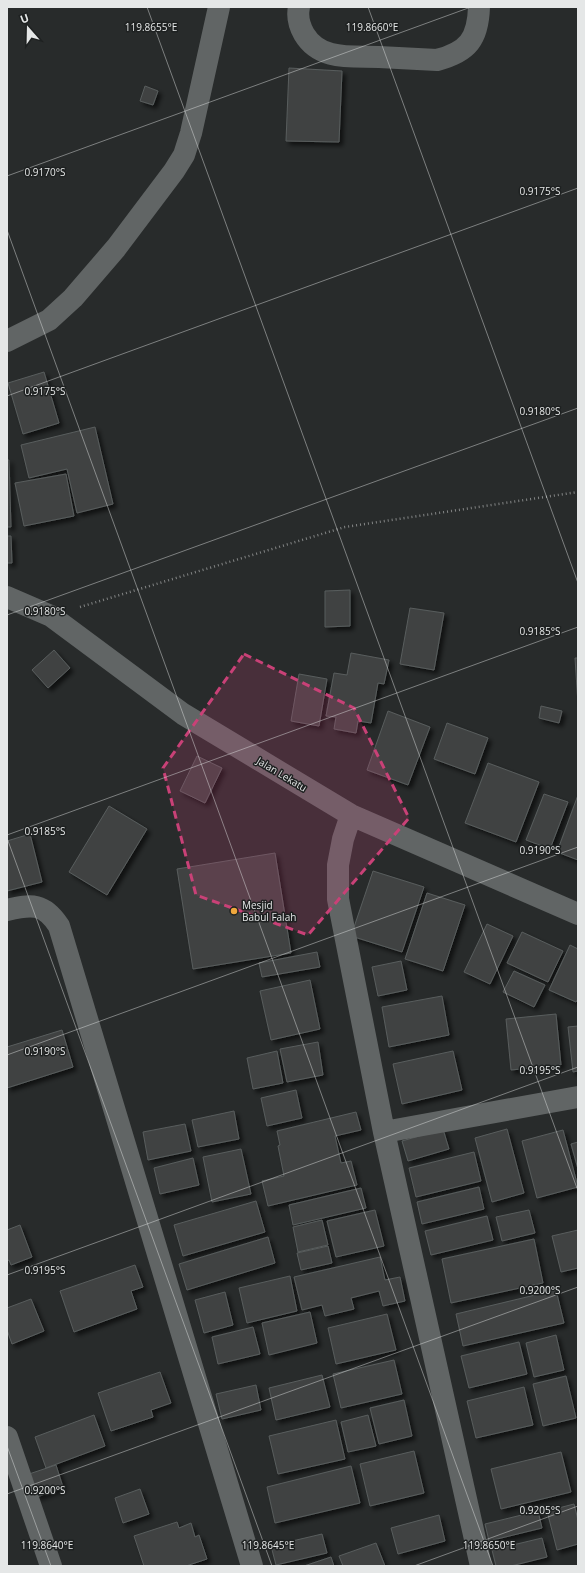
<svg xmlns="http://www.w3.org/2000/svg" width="585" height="1573" font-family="'Open Sans',sans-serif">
<defs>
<filter id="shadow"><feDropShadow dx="3.5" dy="3.5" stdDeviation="2" flood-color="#0009"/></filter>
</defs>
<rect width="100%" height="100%" fill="#282b2b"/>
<path fill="#3f4343" stroke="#595d5d" filter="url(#shadow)" d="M289,68l53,3 -3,71 -53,-1z
M145,86l13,5 -5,14 -13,-4z
M44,372l15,51 -36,11 -15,-51z
M95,427l18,77 -36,9 -10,-44 -38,9 -8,-33z
M7,460h2l2,67h-4z
M66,474l8,42 -50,10 -9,-43z
M7,536h4l1,27h-5z
M350,590v36l-25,1v-36z
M410,608l34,5 -10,57 -34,-6z
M54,650l16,18 -22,20 -16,-18z
M351,653l38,7 -5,24 -6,-1 -7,40 -13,-2 -2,12 -22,-4 2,-12 -10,-1 8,-43 13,2z
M575,658h3v46z
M299,674l28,5 -8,47 -28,-5z
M541,706l21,5 -3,12 -20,-5z
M388,711l42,16 -22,58 -41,-15z
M447,723l41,15 -13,36 -41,-15z
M197,756l25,12 -17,35 -25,-12z
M488,763l51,19 -23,60 -51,-19z
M544,794l24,8 -18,47 -24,-9z
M578,795v65l-21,-8z
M109,806l38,23 -40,66 -38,-23z
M30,834l12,48 -35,9v-50z
M275,853l16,100 -98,16 -16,-100z
M373,871l51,16 -22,65 -51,-16z
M427,893l38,12 -22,66 -38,-12z
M487,924l26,12 -23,48 -26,-12z
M522,932l41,19 -15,31 -41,-19z
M570,945l8,4v50l-2,3 -27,-12z
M317,952l3,15 -58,10 -3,-14z
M401,961l6,29 -29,6 -6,-29z
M514,971l31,14 -11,22 -31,-15z
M310,980l10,49 -49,11 -11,-49z
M442,996l7,39 -60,12 -7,-40z
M556,1014l5,51 -50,5 -5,-51z
M578,1026v45l-5,1 -5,-45z
M62,1030l11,37 -66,21v-41z
M318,1042l5,33 -36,7 -7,-33z
M277,1051l6,32 -30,6 -6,-31z
M453,1051l9,39 -60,14 -9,-40z
M296,1090l6,28 -35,8 -6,-28z
M234,1111l5,28 -41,8 -6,-27z
M356,1112l5,18 -26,6 6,27 10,-2 6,24 -89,21 -6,-25 22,-5 -6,-30 2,-1 -3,-14z
M185,1124l6,27 -43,9 -5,-28z
M443,1129l6,20 -41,12 -6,-20z
M507,1129l17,64 -32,9 -17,-64z
M563,1130l15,57 -41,11 -15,-57z
M578,1142v27l-7,-25z
M241,1149l10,45 -39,8 -9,-45z
M474,1152l7,29 -65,16 -7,-29z
M193,1158l6,27 -39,9 -6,-26z
M479,1187l5,22 -62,15 -5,-22z
M361,1188l5,20 -73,17 -4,-20z
M256,1201l9,31 -82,24 -9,-31z
M375,1210l9,36 -48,11 -9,-36z
M529,1210l6,23 -33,8 -6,-24z
M487,1216l6,24 -62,15 -6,-24z
M322,1220l6,25 -30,7 -5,-25z
M20,1225l12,32 -21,8 -2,-5 -2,1v-31z
M578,1230v38l-17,4 -9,-36z
M268,1237l7,26 -88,27 -8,-26z
M534,1239l9,44 -92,20 -9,-44z
M328,1246l4,17 -31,7 -4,-17z
M380,1257l5,23 15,-3 5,24 -22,5 -4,-15 -28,7 3,11 -29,7 -3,-11 -20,5 -8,-33z
M135,1265l8,22 -12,4 6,18 -63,23 -14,-41z
M290,1276l7,35 -50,12 -8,-35z
M556,1290l8,33 -101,23 -7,-32z
M225,1292l8,33 -29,8 -9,-33z
M31,1299l13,32 -32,13 -5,-14v-22z
M310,1312l7,31 -48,12 -7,-32z
M387,1314l9,36 -60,14 -8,-36z
M253,1327l7,27 -42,10 -6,-27z
M556,1335l8,35 -30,7 -8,-34z
M519,1342l8,32 -58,14 -8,-32z
M394,1360l8,34 -61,14 -8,-34z
M160,1372l11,31 -20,7 2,7 -42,14 -13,-38z
M322,1375l8,32 -54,13 -7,-32z
M566,1376l10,42 -33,8 -10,-42z
M256,1385l5,25 -39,9 -6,-25z
M524,1387l9,38 -57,13 -9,-37z
M404,1400l8,36 -33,8 -9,-36z
M94,1415l11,31 -59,22 -11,-31z
M368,1415l8,31 -28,6 -7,-30z
M336,1420l9,39 -67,15 -9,-38z
M414,1451l10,42 -54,13 -10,-42z
M561,1452l10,40 -70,17 -10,-40z
M56,1465l7,22 -26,10 -8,-23z
M351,1466l9,37 -85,20 -8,-36z
M140,1489l9,25 -26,9 -8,-25z
M574,1504l4,16v24l-21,6 -10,-39z
M538,1511l4,17 -53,13 -4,-17z
M439,1515l6,26 -47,13 -7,-26z
M177,1522l2,6 12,-5 4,14 4,-2 8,24 -21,7h-42l-10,-30z
M322,1534l5,19 -51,12 -5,-19z
M542,1538l5,19 -36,9h-15l-4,-16z
M376,1543l9,23h-42l-4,-10z
M331,1557l3,9h-30z"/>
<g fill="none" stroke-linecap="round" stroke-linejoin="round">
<path stroke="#838585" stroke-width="2.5" stroke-dasharray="1 3" stroke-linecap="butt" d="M80,607l265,-80 233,-35"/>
<path stroke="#616565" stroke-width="22" d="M299,7c-2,9 0,18 5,27 16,27 47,22 75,23 19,1 39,2 58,3 31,-8 41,-21 42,-53
M7,341l42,-21 24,-22 43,-50 58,-77 10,-16 7,-22 28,-126
M7,597l44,19 132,98 168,101 227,99
M351,815l-8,24 -5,26v34l46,233 97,434
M7,910c25,-6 37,-7 52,16l193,640
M384,1132l194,-35
M7,1437l44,129"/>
</g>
<path fill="#c94177" fill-opacity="0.2" stroke="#c94177" stroke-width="3" stroke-dasharray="8 5" stroke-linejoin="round" d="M244,654l110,54 55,110 -101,117 -112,-40 -33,-127z"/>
<path fill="none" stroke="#e5e7e7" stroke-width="1" stroke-opacity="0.45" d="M147,7l431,1184M368,7l210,576M7,176l464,-169M7,230l486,1336M7,396l571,-208M7,615l571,-207M7,835l571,-208M7,838l265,728M7,1055l571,-208M7,1275l571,-208M7,1446l44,120M7,1494l571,-207M414,1566l164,-60"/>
<circle fill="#efa73d" stroke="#1e2121" stroke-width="1.5" cx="234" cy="911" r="4"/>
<g text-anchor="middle" stroke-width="3" stroke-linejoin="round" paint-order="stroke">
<g font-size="10" fill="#e5e7e7" stroke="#1e2121">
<text transform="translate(282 774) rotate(31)" y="4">Jalan Lekatu</text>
</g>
<g font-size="10" fill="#e5e7e7" stroke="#1e2121" text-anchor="start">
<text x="242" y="909">Mesjid<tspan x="242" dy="12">Babul Falah</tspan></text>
</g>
</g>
<g font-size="10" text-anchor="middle" fill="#e5e7e7" stroke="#1e2121" stroke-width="3" stroke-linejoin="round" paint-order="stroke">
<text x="151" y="31">119.8655°E</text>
<text x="372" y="31">119.8660°E</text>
<text x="45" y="176">0.9170°S</text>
<text x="540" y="195">0.9175°S</text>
<text x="45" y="395">0.9175°S</text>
<text x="540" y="415">0.9180°S</text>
<text x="45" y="615">0.9180°S</text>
<text x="540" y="635">0.9185°S</text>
<text x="45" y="835">0.9185°S</text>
<text x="540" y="854">0.9190°S</text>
<text x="45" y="1055">0.9190°S</text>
<text x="540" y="1074">0.9195°S</text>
<text x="45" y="1274">0.9195°S</text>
<text x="540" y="1294">0.9200°S</text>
<text x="45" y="1494">0.9200°S</text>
<text x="540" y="1514">0.9205°S</text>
<text x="47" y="1549">119.8640°E</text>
<text x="268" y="1549">119.8645°E</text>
<text x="489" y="1549">119.8650°E</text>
</g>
<rect width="585" height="1573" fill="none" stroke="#e5e7e7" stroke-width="16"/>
<g transform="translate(28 28) rotate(340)" stroke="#1e2121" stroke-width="3" paint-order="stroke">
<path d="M0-3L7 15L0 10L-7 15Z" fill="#e5e7e7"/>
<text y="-6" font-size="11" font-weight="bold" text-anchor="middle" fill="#e5e7e7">U</text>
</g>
</svg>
